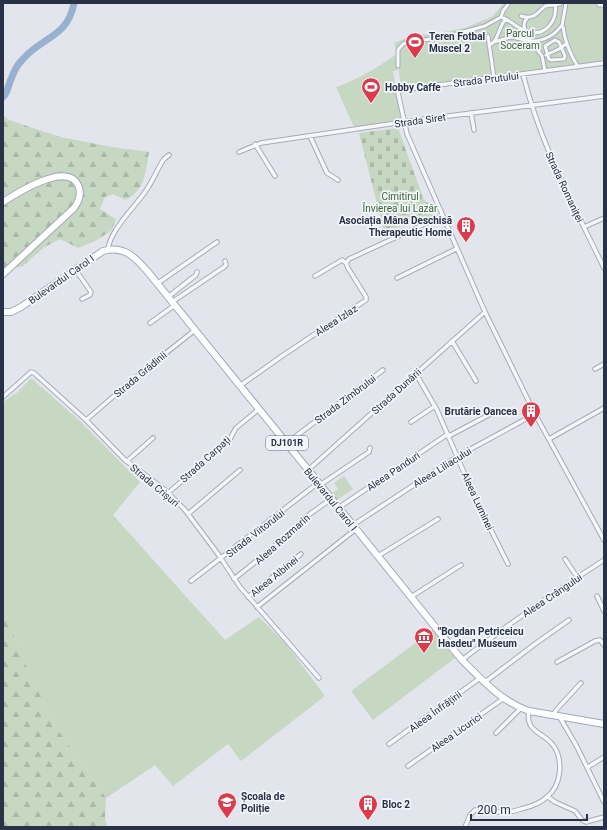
<svg xmlns="http://www.w3.org/2000/svg" width="607" height="830" font-family="Roboto,sans-serif">
<defs>
<pattern id="forest-firs" width="22" height="20" patternUnits="userSpaceOnUse"><rect width="22" height="20" fill="#c6d7c2"/><path d="M5 1l3.5 6h-7zM16 11l3.5 6h-7z" fill="#aab9a8"/></pattern>
<pattern id="cemetery-stones" width="16" height="16" patternUnits="userSpaceOnUse"><rect width="16" height="16" fill="#c6d7c2"/><path d="M2 7V4a2 2 0 0 1 4 0v3zM10 15v-3a2 2 0 0 1 4 0v3z" fill="#aab9a8"/></pattern>
</defs>
<rect width="100%" height="100%" fill="#e2e5ec"/>
<path fill="#c6d7c2" d="M504,3h100v60l-203,27 -4,-37 -3,-10 21,-8 18,-1 32,-6 28,-12z
M395,55l3,15 -5,1 8,49 -47,7 -18,-40c21,-7 41,-19 59,-32z
M31,378l49,43 60,61 -27,33 112,125 34,-23 26,26 40,53 -84,65 -13,-17 -55,42 -18,-21 -49,33 -52,-74 -31,-65 -20,-51v-206l15,-10z
M344,476l9,13 -16,11 -5,-7 6,-4 -4,-6z
M433,630l22,28 -82,62 -22,-29z"/>
<path fill="url(#forest-firs)" d="M3,115l6,5 51,17 52,10 37,5c-4,20 -3,38 -24,48l-12,-6 -8,3 -5,12 16,10 -5,12 -16,10 -17,7 -18,-9 -17,9 -20,18 -20,4z
M3,608l20,51 31,65 52,74 -1,19 2,10h-104z"/>
<path fill="url(#cemetery-stones)" d="M398,128l26,72 6,4 4,14 -50,13 -25,-98z"/>
<g fill="none" stroke-linecap="round" stroke-linejoin="round">
<path stroke="#99b1d0" stroke-width="7" d="M3,97c6,-6 5,-13 9,-20 2,-6 6,-13 11,-18 19,-22 45,-22 51,-56"/>
<defs>
<path id="pedestrian" d="M598,3l1,2h5
M521,16c13,4 16,-3 24,-10l15,-2
M501,17l2,-6 6,-8
M527,18c-7,8 0,15 4,23 13,0 23,-5 30,-15l2,1c2,15 7,27 15,40
M562,26l4,-23
M488,36l6,42
M555,40l4,2 6,14 -1,3 -13,1 -2,-1 -4,-13z
M494,42l17,-5 20,4 11,15 3,15
M489,45c10,-3 9,-19 17,-26
M546,55l13,-6 7,-5
M398,66v-16l5,-6 10,-3 20,-2 16,-3 36,-10 16,-9c10,3 15,11 25,14 19,7 32,-10 29,-28"/>
<path id="minor" d="M604,63l-203,27 -2,1 -1,2 9,41 78,178 50,102 69,126
M523,74c17,70 50,130 81,194
M471,113l3,17
M310,136l17,37 11,7
M255,144l20,32
M239,152l22,-9 149,-22 194,-25
M584,227l20,-9
M108,249c3,-20 26,-41 37,-57 8,-11 12,-23 19,-33l5,-4
M346,263l3,-4 93,-43
M75,269l16,23 -1,3 -8,4
M315,276l27,-16 4,3
M397,278l59,-29
M158,283l59,-41
M168,297l28,-22 1,-3
M172,302l52,-35 2,-2 -1,-4
M150,323l25,-18
M452,341l24,40
M595,369l9,-5
M416,374l21,36 38,88 33,66
M241,385l41,-29 84,-56v-3l-18,-29 -2,-5
M3,397l28,-25 3,1 52,47 39,40 40,30 20,20 33,44 22,33 79,91
M86,420l56,-48 53,-42
M411,422l24,-16
M449,436l47,-25
M549,439l55,-31
M287,443l96,-73
M127,461l26,-23
M308,470l177,-158
M320,485l49,-33 1,-4
M168,493l62,-54 6,-11 23,-19
M338,508l110,-74
M188,514l52,-44
M353,525l105,-69 77,-42
M378,556l60,-37
M565,559l12,18
M234,579l57,-46 12,-14 28,-20
M191,581l127,-98
M597,596l7,15
M248,597l53,-43
M411,597l50,-32
M257,607l99,-78
M462,660c47,-36 92,-68 142,-100
M557,662l38,-21 5,-1 4,5
M485,682l50,-38 34,-24
M553,715l4,-6 24,-26
M559,716l17,29 28,57
M496,733l25,-25
M389,744l91,-66
M408,766l96,-68
M588,767l16,-10
M548,797l7,5 20,9 7,9 4,2 18,-5
M465,827l5,-12 5,-5c7,-1 12,1 19,1 8,2 18,1 27,-2 9,-2 20,-6 27,-13 13,-11 15,-34 7,-48 -9,-16 -31,-15 -26,-37"/>
<path id="primary" d="M3,202c14,-9 64,-41 75,-17 4,8 1,16 -4,23l-71,66
M3,312h8l10,-5 82,-56c21,-6 32,6 45,21l314,388c20,20 40,42 67,51l75,13"/>
</defs>
<use href="#pedestrian" stroke="#a6abb7" stroke-width="5"/>
<use href="#minor" stroke="#a6abb7" stroke-width="5.5"/>
<use href="#primary" stroke="#a0a9b9" stroke-width="8"/>
<use href="#pedestrian" stroke="#f5f7fa" stroke-width="3"/>
<use href="#minor" stroke="#f5f7fa" stroke-width="3.5"/>
<use href="#primary" stroke="#fff" stroke-width="6"/>
</g>
<defs>
<symbol id="stadium-pin" viewBox="-11 -11 22 30"><path d="M0 17L-7.5 6A9.5 9.5 0 1 1 7.5 6Z" fill="#de3a4b" stroke="#f2f5f9"/><path d="M0-5a6.5 5 0 1 0 0 10a6.5 5 0 1 0 0-10ZM-3.5-1.8h7v3.6h-7Z" fill="#fff"/></symbol>
<symbol id="building-pin" viewBox="-11 -11 22 30"><path d="M0 17L-7.5 6A9.5 9.5 0 1 1 7.5 6Z" fill="#de3a4b" stroke="#f2f5f9"/><path d="M-4-6H4V6H1V3H-1V6H-4ZM-2.5-4.3h1.7v1.8h-1.7ZM.8-4.3h1.7v1.8H.8ZM-2.5-1h1.7V.8h-1.7ZM.8-1h1.7V.8H.8Z" fill="#fff"/></symbol>
<symbol id="museum-pin" viewBox="-11 -11 22 30"><path d="M0 17L-7.5 6A9.5 9.5 0 1 1 7.5 6Z" fill="#de3a4b" stroke="#f2f5f9"/><path d="M0-6L6-3V-2H-6V-3ZM-5-1h2V3h-2ZM-1-1h2V3h-2ZM3-1h2V3H3ZM-6 4H6V6H-6Z" fill="#fff"/></symbol>
<symbol id="school-pin" viewBox="-11 -11 22 30"><path d="M0 17L-7.5 6A9.5 9.5 0 1 1 7.5 6Z" fill="#de3a4b" stroke="#f2f5f9"/><path d="M0-5L7-2L0 1L-7-2ZM-4 1L0 2.5L4 1V4Q0 6-4 4Z" fill="#fff"/></symbol>
</defs>
<g fill-rule="evenodd">
<use href="#stadium-pin" x="404" y="31" width="22" height="30"/>
<use href="#stadium-pin" x="360" y="76" width="22" height="30"/>
<use href="#building-pin" x="455" y="215" width="22" height="30"/>
<use href="#building-pin" x="520" y="400" width="22" height="30"/>
<use href="#museum-pin" x="413" y="626" width="22" height="30"/>
<use href="#school-pin" x="216" y="791" width="22" height="30"/>
<use href="#building-pin" x="357" y="793" width="22" height="30"/>
</g>
<g text-anchor="middle" stroke-width="3.5" stroke-linejoin="round" paint-order="stroke">
<rect fill="#f2f5f9" stroke="#656c7c" stroke-width="1" x="266" y="436" width="42" height="14" rx="3"/>
<g font-size="9" font-weight="bold" fill="#283146">
<text x="287" y="446">DJ101R</text>
</g>
<g font-size="10" fill="#3a6433" stroke="#f2f5f9">
<text x="520" y="37">Parcul<tspan x="520" dy="12">Soceram</tspan></text>
<text x="400" y="200">Cimitirul<tspan x="400" dy="12">Învierea lui Lazăr</tspan></text>
</g>
<g font-size="10" font-weight="bold" fill="#283146" stroke="#f2f5f9" text-anchor="start">
<text x="429" y="40">Teren Fotbal<tspan x="429" dy="12">Muscel 2</tspan></text>
<text x="385" y="91">Hobby Caffe</text>
<text x="452" y="224" text-anchor="end">Asociația Mâna Deschisă<tspan x="452" dy="12">Therapeutic Home</tspan></text>
<text x="517" y="415" text-anchor="end">Brutărie Oancea</text>
<text x="438" y="635">"Bogdan Petriceicu<tspan x="438" dy="12">Hasdeu" Museum</tspan></text>
<text x="241" y="800">Școala de<tspan x="241" dy="12">Poliție</tspan></text>
<text x="382" y="808">Bloc 2</text>
</g>
<g font-size="10" fill="#283146" stroke="#f2f5f9">
<text transform="translate(486 79) rotate(-7)" y="4">Strada Prutului</text>
<text transform="translate(420 120) rotate(-8)" y="4">Strada Siret</text>
<text transform="translate(565 187) rotate(65)" y="4">Strada Romaniței</text>
<text transform="translate(61 279) rotate(-35)" y="4">Bulevardul Carol I</text>
<text transform="translate(336 320) rotate(-33)" y="4">Aleea Izlaz</text>
<text transform="translate(140 374) rotate(-40)" y="4">Strada Grădinii</text>
<text transform="translate(396 391) rotate(-42)" y="4">Strada Dunării</text>
<text transform="translate(345 399) rotate(-37)" y="4">Strada Zimbrului</text>
<text transform="translate(205 459) rotate(-42)" y="4">Strada Carpați</text>
<text transform="translate(442 467) rotate(-32)" y="4">Aleea Liliacului</text>
<text transform="translate(393 471) rotate(-34)" y="4">Aleea Panduri</text>
<text transform="translate(155 485) rotate(40)" y="4">Strada Crișuri</text>
<text transform="translate(331 499) rotate(51)" y="4">Bulevardul Carol I</text>
<text transform="translate(478 501) rotate(65)" y="4">Aleea Luminei</text>
<text transform="translate(255 533) rotate(-38)" y="4">Strada Viitorului</text>
<text transform="translate(282 539) rotate(-42)" y="4">Aleea Rozmarin</text>
<text transform="translate(274 576) rotate(-39)" y="4">Aleea Albinei</text>
<text transform="translate(552 595) rotate(-34)" y="4">Aleea Crângului</text>
<text transform="translate(435 711) rotate(-36)" y="4">Aleea Înfrățirii</text>
<text transform="translate(456 732) rotate(-35)" y="4">Aleea Licurici</text>
</g>
</g>
<rect width="607" height="830" fill="none" stroke="#283146" stroke-width="8"/>
<path d="M471 814v6h116v-6" fill="none" stroke="#283146" stroke-width="2"/>
<text x="477" y="814" font-size="12" fill="#283146" stroke="#f2f5f9" stroke-width="3" paint-order="stroke">200 m</text>
</svg>
